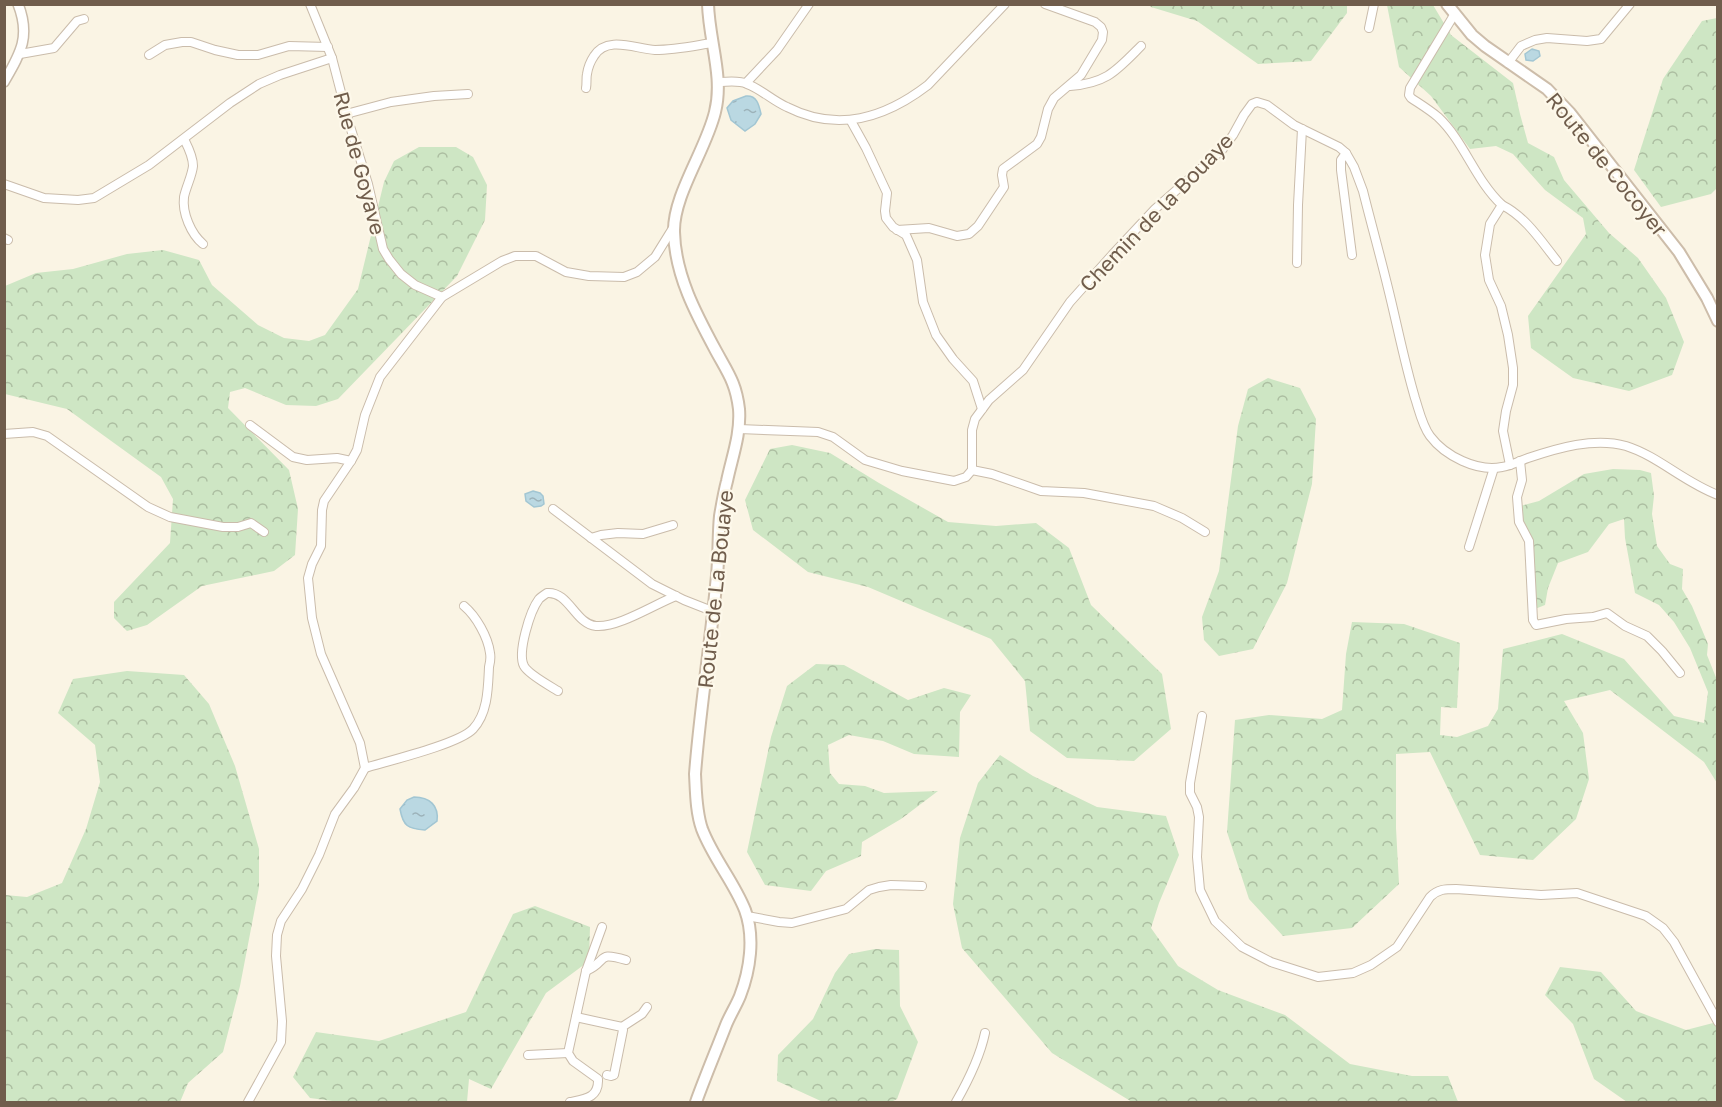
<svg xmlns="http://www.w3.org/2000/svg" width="1722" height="1107" viewBox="0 0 1722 1107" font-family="'Golos Text',sans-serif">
	<defs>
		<pattern id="forest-crowns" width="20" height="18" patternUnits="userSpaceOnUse" patternTransform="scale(1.5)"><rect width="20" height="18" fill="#cee6c4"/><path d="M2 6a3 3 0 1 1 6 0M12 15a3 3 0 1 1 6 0" fill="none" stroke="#acbea1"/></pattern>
		<pattern id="water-ripples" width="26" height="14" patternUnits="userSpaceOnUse" patternTransform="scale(1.5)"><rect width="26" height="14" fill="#bad8e2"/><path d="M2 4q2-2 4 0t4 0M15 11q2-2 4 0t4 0" fill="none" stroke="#9cb2b9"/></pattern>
	</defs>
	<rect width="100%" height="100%" fill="#faf4e4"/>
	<g fill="url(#forest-crowns)">
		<path d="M1347,5v8l-36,48 -53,3 -61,-43 -46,-14 -2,-2z"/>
		<path d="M1387,5h46l18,30 62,48 7,31 8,29 26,14 10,23 45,53 29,25 28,40 18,44 -12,33 -43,16 -56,-13 -42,-30 -3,-32 58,-82 -3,-16 -38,-28 -32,-36 -17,-8 -26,3 -39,-53 -32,-29z"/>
		<path d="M1717,18v170l-6,6 -50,13 -27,-37 29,-91 39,-58z"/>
		<path d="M419,147h37l17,10 14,28 -2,35 -28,56 -119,123 -22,7 -30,-1 -41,-17 -15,4 -2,16 61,62 9,39 -3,46 -21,16 -72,15 -55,39 -20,6 -13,-13v-16l56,-59 3,-44 -12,-22 -94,-68 -62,-15v-108l31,-13 37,-4 54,-15 36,-4 36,10 13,25 46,40 26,13 25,3 16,-6 33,-46 26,-107 10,-21z"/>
		<path d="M1268,378l32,10 16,31 -4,65 -25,99 -34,66 -34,7 -15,-16 -2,-23 17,-46 19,-145 10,-37z"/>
		<path d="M792,445l38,8 49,30 69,39 48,4 40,-3 33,25 22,57 71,69 9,55 -37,32 -67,-3 -37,-27 -5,-50 -34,-42 -123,-52 -60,-15 -55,-42 -8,-30 25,-51z"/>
		<path d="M1613,469l27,1 11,3 3,23 -2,18 5,32 13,18 13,5 -1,20 10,17 16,38 -1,11 10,25v103l-13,-21 -94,-72 -46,11 19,32 6,46 -13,40 -43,41 -53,-5 -50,-103 -34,2v74l3,56 -47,44 -69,8 -34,-37 -22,-67 8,-112 34,-5 53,4 20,-9 4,-56 6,-32 52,2 56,19 -3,65 -16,-1 -1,28 17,2 31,-11 10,-17 5,-60 59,-15 62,25 50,57 30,7 4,-31 -18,-44 -16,-26 -15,-17 -24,-12 -10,-55 -1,-19 -15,5 -21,28 -30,11 -10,25 -3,17 -10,4 -2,-49 -12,-39 -1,-15 19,-5 45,-27z"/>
		<path d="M816,664l28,1 64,35 36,-12 27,7 -11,17 -1,45 -45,-3 -31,-13 -34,-6 -21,10 2,28 9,11 26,2 19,7 54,-2 -37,28 -39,23 -1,14 -35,15 -15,20 -46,-6 -18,-33 24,-115 16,-51z"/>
		<path d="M127,671l57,4 25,29 26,62 24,83v38l-19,99 -17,66 -35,31 -8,19h-175v-207l22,2 35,-14 24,-54 14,-47 -5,-37 -37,-32 15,-34z"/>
		<path d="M1000,755l33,21 64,31 69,9 13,39 -20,48 -8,25 27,38 40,24 67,25 65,49 62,12h36l10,26h-326l-80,-49 -90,-105 -9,-44 7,-66 18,-55z"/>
		<path d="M535,906l55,21 -1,34 -43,32 -55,96 -22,-10 -2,23h-127l-30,-4 -17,-21 23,-45 63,9 87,-29 47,-98z"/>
		<path d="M875,949l24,1 1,56 18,36 -21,57 -6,3h-68l-46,-21 1,-26 35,-36 22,-46 14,-19z"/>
		<path d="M1560,967l41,5 35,39 50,19 31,-8v80h-90l-33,-23 -21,-55 -28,-29z"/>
	</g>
	<g fill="url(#water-ripples)" stroke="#a2c6d3" stroke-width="1.5">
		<path d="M1532,49l7,2 1,5 -7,5 -7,-1 -1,-6z"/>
		<path d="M746,96c11,-1 13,9 15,18l-6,10 -10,7 -14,-11 -4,-12 6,-7z"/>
		<path d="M533,491l7,2 3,3 1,8 -3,2 -7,1 -8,-6 -1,-7z"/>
		<path d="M414,797c16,0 25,9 23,24l-12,9c-17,-1 -22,-4 -25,-21l7,-9z"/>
	</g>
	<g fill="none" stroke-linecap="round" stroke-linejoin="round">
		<g stroke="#cabcab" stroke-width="10">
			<g id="minor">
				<path d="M310,4l22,54 17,65 19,61 15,65 6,10 12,15 14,11 27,12"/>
				<path d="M1454,15l-44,73 -1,7 2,3c9,6 19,12 27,19 26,24 37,63 64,88l-12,19 -5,31 4,25 12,26 7,29 5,33v17l-7,26 -3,20 7,34"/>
				<path d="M1369,28l5,-24"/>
				<path d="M20,54l34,-6 23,-27 7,-2"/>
				<path d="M149,55l16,-10 17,-3h9l24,8 23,5h20l31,-9 39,1"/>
				<path d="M1508,63l13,-17 14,-6 12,-2 40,3 14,-2 29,-35"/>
				<path d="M719,82c9,0 20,-2 28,2 14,5 26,17 40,23 51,26 98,11 141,-22l77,-81"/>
				<path d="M746,83l31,-33 32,-46"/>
				<path d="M1070,86c37,-3 46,-15 71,-40"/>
				<path d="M586,88c1,-5 0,-10 1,-14 1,-7 3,-12 7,-18 13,-21 42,-7 61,-6 20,0 38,-4 57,-7"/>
				<path d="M346,114l45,-12 43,-6 34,-2"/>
				<path d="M851,121l15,27 21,45 -2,18 1,7 7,9 13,8 11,25 6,42 13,33 17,24 20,22 9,28"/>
				<path d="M184,139c4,8 9,17 9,27 -1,10 -7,21 -9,31 -2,16 7,37 19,47"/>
				<path d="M1346,153l-5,7v10l11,85"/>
				<path d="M4,184l40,14 34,2 16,-2 55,-33 81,-62 29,-19 21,-9 52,-17"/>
				<path d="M1502,205c24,12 39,36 55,56"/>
				<path d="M897,230l32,-2 28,8 12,-2 9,-8 26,-39 -2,-12 1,-6 34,-25 4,-7 7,-28 6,-11 27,-23 21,-35 1,-8 -2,-5 -6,-5 -50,-18"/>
				<path d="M4,238l4,2"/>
				<path d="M1297,263l1,-58 4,-76"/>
				<path d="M250,425l43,32 14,3 30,-2 14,3"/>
				<path d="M739,429l79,3 15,5 32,23 37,11 52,10 12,-4 6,-7v-40l3,-11 14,-19 34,-30 47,-68 42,-47 43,-46 67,-59 11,-15 11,-20 8,-11 5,-2 10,3 27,20 45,22 7,6 8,14 9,24c8,32 17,64 25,97 9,36 16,73 27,110 4,12 7,27 15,38 15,20 47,36 72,31 9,-1 17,-6 26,-9 30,-10 66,-21 98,-12 32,10 59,37 92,49"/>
				<path d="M4,434l29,-2 14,4 101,71 22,10 53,10h15l13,-4 13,9"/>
				<path d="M1520,461l2,19 -5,17 2,25 10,19 4,79 3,5 30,-6 27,-2 14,-4 18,13 22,10 15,15 18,22"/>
				<path d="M972,470l20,4 49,17 43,2 70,13 28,12 23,14"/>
				<path d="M553,509l99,75 32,16 28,11"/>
				<path d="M591,538l10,-3 17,-2 25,1 30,-9"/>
				<path d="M1469,547l25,-79"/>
				<path d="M558,691c-8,-5 -30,-17 -34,-25 -7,-13 6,-55 15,-67 2,-2 5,-4 8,-6 22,-2 28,31 49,33 22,2 59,-22 80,-30"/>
				<path d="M1202,716l-12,67v10l7,14 2,10 -2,40 3,33 15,31 27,26 29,15 47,15 35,-4 18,-8 26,-18 33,-50c8,-8 15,-8 26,-8l85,6 36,-2 69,23 17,12 11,14 44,80"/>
				<path d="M365,768c23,-7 94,-24 108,-39 15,-16 15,-41 16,-62 1,-4 2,-9 1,-14 -2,-16 -14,-37 -26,-47"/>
				<path d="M747,916l32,6 13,1 54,-14 23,-19 10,-3 12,-2 31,1"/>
				<path d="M586,971c23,-10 9,-20 40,-11"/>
				<path d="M576,1017l46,10 1,3 -9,45 -3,1 -4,-1"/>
				<path d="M622,1027l20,-13 5,-7"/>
				<path d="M528,1055l40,-2"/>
				<path d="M248,1102l33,-60 1,-21 -6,-65 1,-21 4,-14 21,-32 17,-34 16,-41 19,-26 11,-20 -5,-25 -39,-89 -9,-36 -4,-40 4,-14 9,-18 1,-36 2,-9 27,-40 6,-11 8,-35 15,-38 62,-80 60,-36 13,-5h21l30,16 23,4 35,1 13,-5 18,-15 18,-29"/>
				<path d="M570,1102c15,-3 29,-4 28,-23l-25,-18 -5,-8 18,-82 16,-44"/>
				<path d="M956,1102c12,-21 24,-45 29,-69"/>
			</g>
		</g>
		<g stroke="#cabcab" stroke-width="12">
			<path id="tertiary" d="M4,82c16,-28 27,-45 14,-78"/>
		</g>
		<g stroke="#cdbdaa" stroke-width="14">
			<g id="secondary">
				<path d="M1447,4l25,31 13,11 62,43 23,24 109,139 28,46 11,23"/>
				<path d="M696,1102c9,-25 20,-51 30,-77 4,-10 10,-19 14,-29 10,-26 15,-59 5,-86 -11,-28 -32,-52 -43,-81 -6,-17 -6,-37 -7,-55 5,-66 16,-132 22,-199 2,-19 1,-39 3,-59 2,-12 4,-24 7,-35 5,-24 14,-47 12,-72 -3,-26 -11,-36 -23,-58 -20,-37 -41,-76 -42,-119 -1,-37 32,-82 41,-120 9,-35 -6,-71 -7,-108"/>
			</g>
		</g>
		<use href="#minor" stroke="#fff" stroke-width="8"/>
		<use href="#tertiary" stroke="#fff" stroke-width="9"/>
		<use href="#secondary" stroke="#fff" stroke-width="10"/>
	</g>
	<g text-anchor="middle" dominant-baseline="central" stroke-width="4.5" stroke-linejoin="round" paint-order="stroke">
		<g font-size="21" fill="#705d4c" stroke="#fdf8ea">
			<text transform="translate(360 163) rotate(75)">Rue de Goyave</text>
			<text transform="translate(1607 164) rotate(51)">Route de Cocoyer</text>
			<text transform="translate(1156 212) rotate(-46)">Chemin de la Bouaye</text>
			<text transform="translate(715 589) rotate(-84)">Route de La Bouaye</text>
		</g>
	</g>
	<rect width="1722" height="1107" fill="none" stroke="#705d4c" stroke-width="12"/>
</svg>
